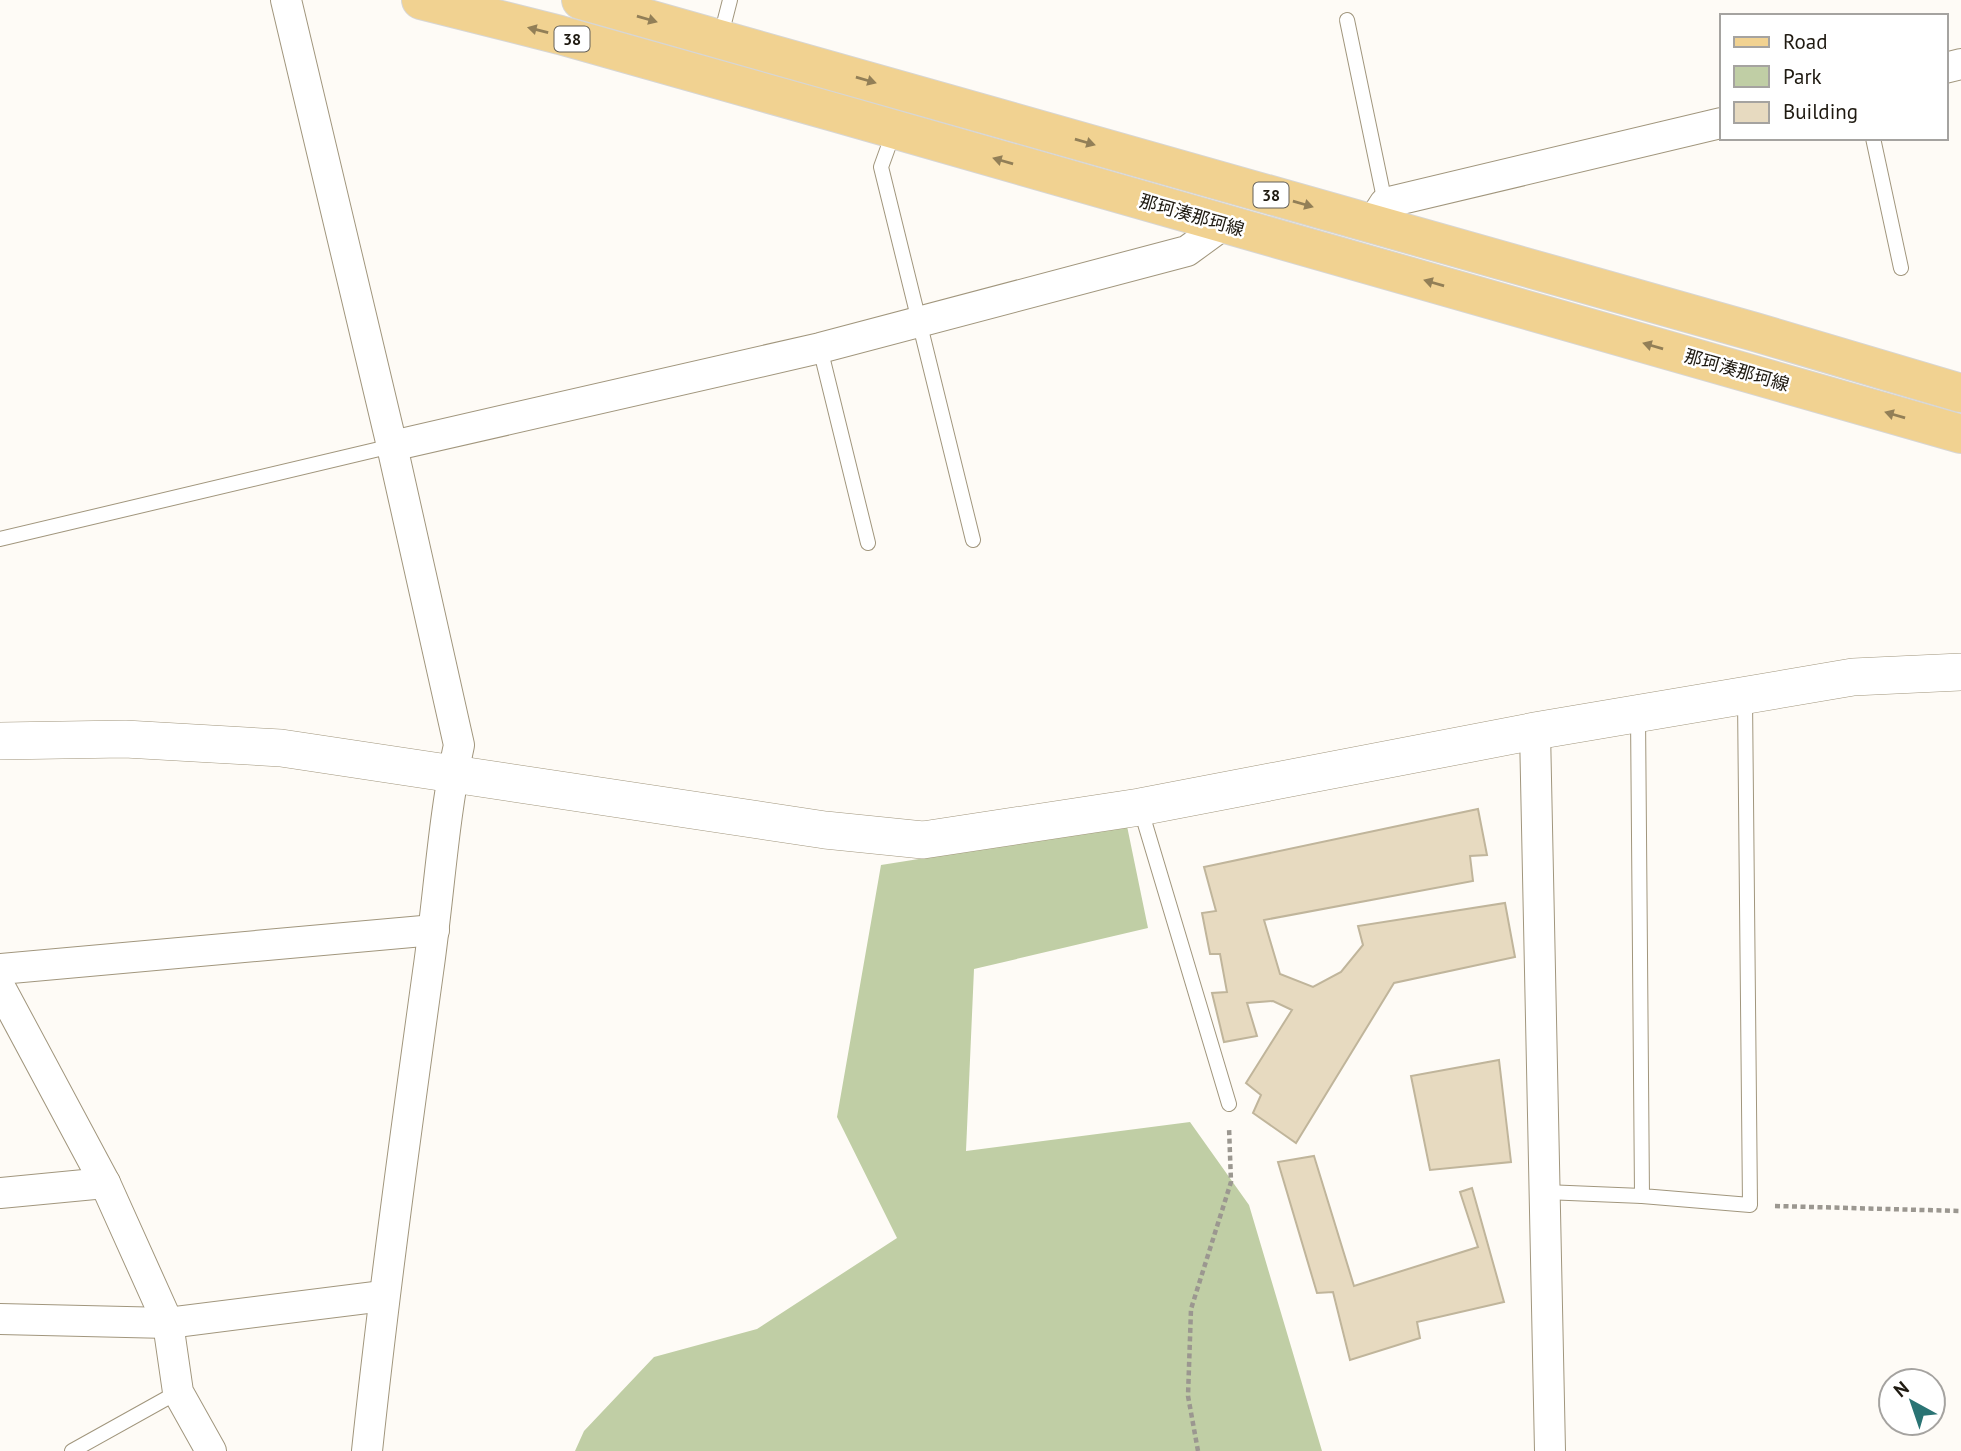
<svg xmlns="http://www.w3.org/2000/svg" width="1961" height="1451" viewBox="0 0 1961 1451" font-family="'PT Sans','Noto Sans JP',sans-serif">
	<rect width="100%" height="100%" fill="#fefbf6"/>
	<path fill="#c0cea5" d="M1127,826l21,102 -174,41 -8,182 224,-29 59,83 73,246h-747l9,-20 70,-74 103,-28 140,-91 -60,-121 44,-252z"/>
	<g fill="#e7dac0" stroke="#c0b59b" stroke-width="2">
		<path d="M1478,809l9,46 -17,1 3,25 -209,39 16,54 33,13 28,-15 22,-27 -5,-19 147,-23 10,54 -121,26 -98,160 -43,-30 8,-18 -15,-12 46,-73 -19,-9 -26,2 10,33 -33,6 -12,-49 15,-1 -7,-38h-10l-8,-41 14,-2 -12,-44z"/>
		<path d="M1499,1060l12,102 -81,8 -19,-94z"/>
		<path d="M1314,1156l40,130 124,-39 -18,-55 12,-4 32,114 -87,20 3,16 -70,22 -17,-68 -16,1 -39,-131z"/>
	</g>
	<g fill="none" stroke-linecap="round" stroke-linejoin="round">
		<g stroke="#a1967d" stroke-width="16">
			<g id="service">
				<path d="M1347,20l38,183"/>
				<path d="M720,39l10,-39"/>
				<path d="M894,131l-13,36 92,373"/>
				<path d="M1873,138l28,130"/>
				<path d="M820,348l48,195"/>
				<path d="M0,539l392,-93"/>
				<path d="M1638,715l4,481 108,9 -5,-507"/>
				<path d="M1140,807l89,297"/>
				<path d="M1545,1192l97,4"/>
				<path d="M72,1451l106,-59"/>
			</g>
		</g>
		<g stroke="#a1967d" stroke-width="32">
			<g id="minor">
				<path d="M286,0l106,446 67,299c-16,74 -20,151 -31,227 -22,159 -44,319 -61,479"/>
				<path d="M1945,68l16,-4"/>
				<path d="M1372,223l13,-20 336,-80"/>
				<path d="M392,446l428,-98 367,-97 37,-27"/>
				<path d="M1535,731l15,720"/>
				<path d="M0,969l434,-39"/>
				<path d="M0,987l105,196 63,140 10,69 33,59"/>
				<path d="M0,1193l105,-10"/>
				<path d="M0,1319l168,4 215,-27"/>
			</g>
		</g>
		<g stroke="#a1967d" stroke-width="38">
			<path id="tertiary" d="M0,741l125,-2 156,9 544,82 98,10 217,-33 395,-76 318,-54 108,-5"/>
		</g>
		<g stroke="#d7d6d4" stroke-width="40">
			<g id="primary">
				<path d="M421,0l139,35 277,78 1124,321"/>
				<path d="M581,0l1174,332 206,61"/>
			</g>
		</g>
		<g stroke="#9b9790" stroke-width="4.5" stroke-dasharray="5 3.5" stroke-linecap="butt">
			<path d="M1775,1206l186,5"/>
			<path d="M1198,1451l-10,-55 3,-87 40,-127 -2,-55"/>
		</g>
		<use href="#service" stroke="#fff" stroke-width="14"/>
		<use href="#minor" stroke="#fff" stroke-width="30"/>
		<use href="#tertiary" stroke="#fff" stroke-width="37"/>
		<use href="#primary" stroke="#f1d291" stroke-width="38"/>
	</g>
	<defs><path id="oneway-solid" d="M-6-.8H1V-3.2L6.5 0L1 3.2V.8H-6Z" transform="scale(1.75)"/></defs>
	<g fill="#927f57">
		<use href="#oneway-solid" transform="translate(647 19) rotate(16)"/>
		<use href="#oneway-solid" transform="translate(538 30) rotate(-166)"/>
		<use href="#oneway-solid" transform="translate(866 80) rotate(16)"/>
		<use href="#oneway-solid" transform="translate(1085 142) rotate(16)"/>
		<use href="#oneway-solid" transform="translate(1003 161) rotate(-164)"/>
		<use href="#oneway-solid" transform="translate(1303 204) rotate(16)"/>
		<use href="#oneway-solid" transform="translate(1434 283) rotate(-164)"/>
		<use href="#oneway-solid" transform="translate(1653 346) rotate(-164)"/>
		<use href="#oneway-solid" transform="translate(1895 415) rotate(-164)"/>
	</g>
	<g text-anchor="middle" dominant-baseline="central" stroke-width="5" stroke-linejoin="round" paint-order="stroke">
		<g fill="#fff" stroke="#625f58" stroke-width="2">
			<rect x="554.5" y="26.5" width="35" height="25" rx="5"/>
			<rect x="1253.5" y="182.5" width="35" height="25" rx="5"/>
		</g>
		<g font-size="16" font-weight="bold" fill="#1f1a11">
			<text x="572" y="39">38</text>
			<text x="1271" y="195">38</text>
		</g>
		<g font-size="18" fill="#1f1a11" stroke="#fff">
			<text transform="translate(1192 215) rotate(16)">那珂湊那珂線</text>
			<text transform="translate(1737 370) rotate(16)">那珂湊那珂線</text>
		</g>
	</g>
	<rect x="1720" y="14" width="228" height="126" fill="#ffffff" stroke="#a5a3a0" stroke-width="2"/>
	<rect x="1734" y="37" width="35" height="10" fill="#f1d291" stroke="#a5a3a0" stroke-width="2"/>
	<text x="1783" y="49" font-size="21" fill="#1f1a11">Road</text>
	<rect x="1734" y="66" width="35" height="21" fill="#c0cea5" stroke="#a5a3a0" stroke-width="2"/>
	<text x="1783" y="84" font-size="21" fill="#1f1a11">Park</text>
	<rect x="1734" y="102" width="35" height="21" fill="#e7dac0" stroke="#a5a3a0" stroke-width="2"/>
	<text x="1783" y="119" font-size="21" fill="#1f1a11">Building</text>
	<g transform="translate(1912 1402) rotate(320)"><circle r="33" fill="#ffffff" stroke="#a5a3a0" stroke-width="2"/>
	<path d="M0-5L12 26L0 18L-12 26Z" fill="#2a7474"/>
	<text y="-10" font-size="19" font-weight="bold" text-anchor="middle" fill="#1f1a11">N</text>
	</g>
</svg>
